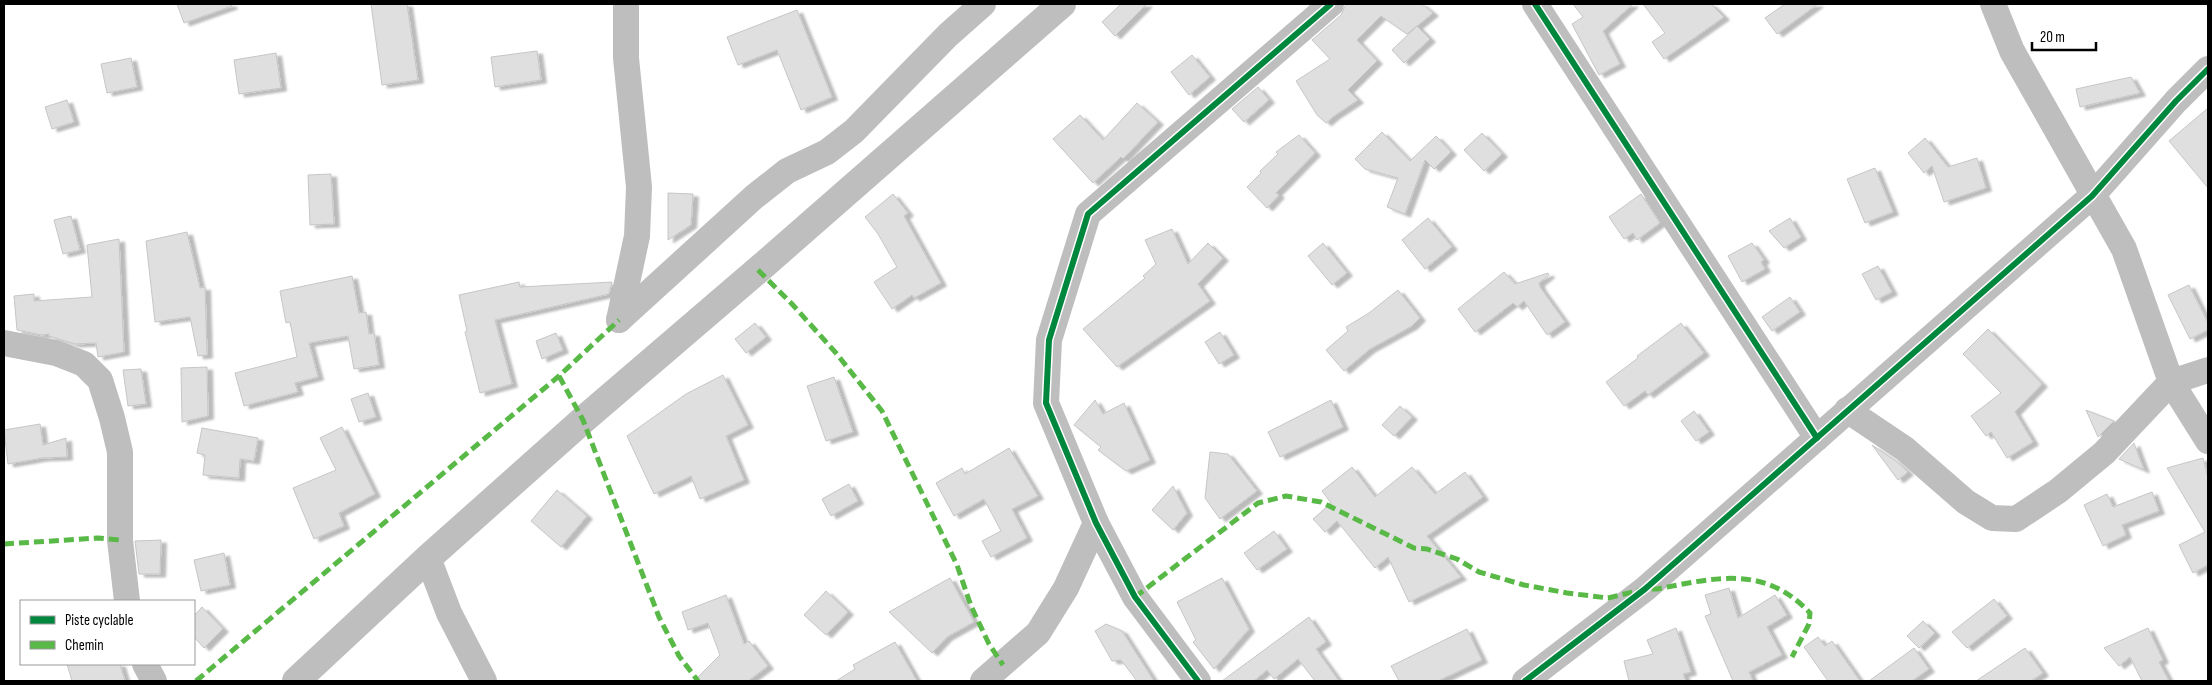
<svg xmlns="http://www.w3.org/2000/svg" width="2212" height="685" viewBox="0 0 2212 685" font-family="'Sofia Sans Condensed',sans-serif">
	<defs>
		<filter id="shadow"><feDropShadow dx="5.5" dy="3" stdDeviation="1" flood-color="#0004"/></filter>
	</defs>
	<rect width="100%" height="100%" fill="#fff"/>
	<g fill="#dfdfdf" stroke="#c6c6c6" filter="url(#shadow)">
		<path d="M177,4h54l1,2 -48,17z"/>
		<path d="M371,4h36l11,76 -36,5z"/>
		<path d="M1121,4h26l-32,32 -13,-14z"/>
		<path d="M1346,4h76l11,9 -16,13 13,13 -26,24 -12,-13 25,-24 -10,8 -26,-18 -24,24 20,21 -29,29 10,10 -24,16 -8,7 -9,-8 -21,-34 34,-22 -18,-19 29,-25z"/>
		<path d="M1573,4h60l-30,27 17,33 -21,11 -27,-51 11,-7z"/>
		<path d="M1643,4h68l13,13 -60,42 -12,-17 13,-9z"/>
		<path d="M1785,4h33l-41,30 -12,-16z"/>
		<path d="M797,10l35,87 -31,13 -24,-60 -39,15 -11,-28z"/>
		<path d="M537,51l4,29 -46,7 -4,-30z"/>
		<path d="M276,53l5,35 -42,6 -5,-34z"/>
		<path d="M1192,55l18,22 -21,18 -18,-23z"/>
		<path d="M131,58l6,29 -30,6 -6,-29z"/>
		<path d="M2131,77l9,16 -60,14 -4,-18z"/>
		<path d="M1258,87l11,13 -25,22 -12,-13z"/>
		<path d="M67,100l7,22 -22,7 -7,-22z"/>
		<path d="M1137,103l21,19 -35,37 -2,-2 -28,26 -40,-44 27,-24 23,25z"/>
		<path d="M2208,108v80l-39,-47z"/>
		<path d="M1382,132l28,29 26,-25 15,16 -17,17 -9,-9 -20,54 -18,-7 11,-29 -33,-9 -10,-10z"/>
		<path d="M1482,133l20,21 -18,17 -20,-21z"/>
		<path d="M1299,135l16,18 -39,40 3,2 -12,13 -20,-21 14,-14 -1,-2 18,-17 -2,-2z"/>
		<path d="M1925,138l23,29 29,-9 9,30 -42,14 -12,-36 -8,7 -16,-20z"/>
		<path d="M1875,168l18,44 -28,11 -18,-44z"/>
		<path d="M331,174l3,50 -24,1 -2,-50z"/>
		<path d="M668,193l25,1 -2,31 -23,15z"/>
		<path d="M893,194l15,19 -4,3 37,67 -27,15 -2,-3 -20,14 -18,-27 23,-15 -19,-33 -13,-17z"/>
		<path d="M1641,194l19,29 -23,17 -4,-7 -9,6 -15,-22z"/>
		<path d="M71,216l9,34 -17,4 -9,-34z"/>
		<path d="M1428,218l24,29 -27,22 -23,-29z"/>
		<path d="M1790,218l11,19 -17,11 -15,-17z"/>
		<path d="M1172,229l16,35 20,-21 15,15 -25,26 12,17 -93,66 -34,-38 62,-51 -2,-2 13,-12 -11,-24z"/>
		<path d="M187,232l13,56 5,-1 2,68 -9,1 -8,-39 -35,5 -9,-81z"/>
		<path d="M119,239l5,113 -26,5 -2,-14 -21,1 -26,-8v-2l-7,1 -25,-5 -3,-34 20,-2v7l58,-4 -5,-52z"/>
		<path d="M1323,243l24,30 -15,12 -24,-29z"/>
		<path d="M1752,243l12,17 -3,2 4,7 -23,13 -14,-26z"/>
		<path d="M1878,266l14,26 -16,8 -14,-26z"/>
		<path d="M1504,272l11,12 33,-11 1,2 -10,8 1,4 25,35 -18,13 -23,-34 -7,6 -4,-4 -38,29 -17,-23z"/>
		<path d="M352,276l7,37 7,-1 3,22 5,-1 5,32 -25,4 -6,-33 -39,7 9,34 -23,6 3,9 -54,14 -9,-33 62,-16 -7,-35 -4,1 -6,-32z"/>
		<path d="M519,282l1,5 92,-5 -3,12 -114,26 17,64 -32,9 -15,-61 2,-1 -8,-36z"/>
		<path d="M2189,285l19,38v7l-18,9 -22,-44z"/>
		<path d="M1398,290l22,28 -8,8 -42,23 -26,22 -18,-21 22,-19 -2,-4 23,-14z"/>
		<path d="M1790,297l10,15 -28,19 -10,-14z"/>
		<path d="M755,323l11,14 -20,16 -11,-14z"/>
		<path d="M1681,323l23,30 -56,42 -3,-4 -21,15 -18,-24 32,-24 -1,-2z"/>
		<path d="M1988,329l54,55 -27,28 18,30 -26,16 -16,-26 -5,4 -15,-20 30,-23 -38,-39z"/>
		<path d="M1220,332l14,23 -15,9 -14,-22z"/>
		<path d="M556,333l7,17 -21,9 -6,-18z"/>
		<path d="M207,367l1,49 -26,6 -1,-54z"/>
		<path d="M141,369l5,35 -18,2 -5,-36z"/>
		<path d="M723,375l25,50 -22,11 18,44 -44,19 -9,-23 -37,18 -27,-58 59,-42z"/>
		<path d="M834,377l19,55 -27,9 -19,-55z"/>
		<path d="M368,393l8,24 -17,5 -8,-23z"/>
		<path d="M1095,400l8,14 21,-11 26,57 -24,11 -28,-21 3,-3 -27,-22z"/>
		<path d="M1331,400l12,27 -63,30 -12,-25z"/>
		<path d="M1400,406l12,11 -18,19 -12,-11z"/>
		<path d="M2086,410l28,11 -16,16z"/>
		<path d="M1694,411l15,21 -13,9 -15,-20z"/>
		<path d="M40,424l3,21 23,-7 1,19 -25,1 -34,6 -4,-34z"/>
		<path d="M342,427l33,67 -36,19 5,13 -30,13 -21,-51 43,-18 -16,-32z"/>
		<path d="M202,428l56,10 -4,23 -14,-2 -1,19 -36,-3 2,-20 -8,-2z"/>
		<path d="M2134,443l10,27 -25,-11z"/>
		<path d="M1872,445l24,16 12,11 -10,8z"/>
		<path d="M1009,448l29,48 -26,13 15,29 -36,19 -9,-16 19,-10 -17,-32 -30,17 -18,-33 26,-15 3,6z"/>
		<path d="M1210,452l18,2 29,37 -37,28 -15,-21z"/>
		<path d="M2203,458l5,20v87l-15,8 -14,-28 26,-13 -38,-64z"/>
		<path d="M1352,467l23,30 37,-30 23,27 30,-22 18,25 -56,39 34,41 -52,25 -21,-45 -13,11 -38,-47 -12,11 -12,-13 18,-16 -9,-12z"/>
		<path d="M849,484l9,17 -27,15 -9,-17z"/>
		<path d="M1173,486l14,27 -14,17 -21,-20z"/>
		<path d="M557,490l30,26 -26,31 -30,-26z"/>
		<path d="M2152,492l7,19 -37,14 4,10 -23,11 -19,-41 23,-11 6,13z"/>
		<path d="M1274,531l13,18 -30,21 -13,-17z"/>
		<path d="M161,540l-1,34h-21l-4,-33z"/>
		<path d="M224,553l6,32 -29,6 -7,-31z"/>
		<path d="M950,578l24,44 -27,15 -15,16 -43,-41z"/>
		<path d="M1222,578l27,51 -35,40 -21,-27 3,-2 -19,-38z"/>
		<path d="M1729,588l9,30 37,-23 12,20 -20,12 15,28 -33,17 4,9h-20l-28,-65 6,-2 -6,-19z"/>
		<path d="M826,591l22,21 -22,23 -22,-20z"/>
		<path d="M726,595l18,49 5,-3 19,25 -20,15h-54l26,-26 -12,-32 -20,7 -6,-18z"/>
		<path d="M1994,599l13,17 -40,32 -15,-16z"/>
		<path d="M202,607l21,22 -19,19 -10,-11v-21z"/>
		<path d="M1309,617l17,25 -10,7 23,32h-24l-17,-22 -24,20 -7,-9 -13,11h-32z"/>
		<path d="M1923,621l12,12 -16,15 -12,-12z"/>
		<path d="M1106,624l16,7 32,50h-17l-16,-21 -9,1 -17,-30z"/>
		<path d="M1676,628l15,44 -8,2 3,7h-57l-5,-20 29,-7 -6,-14z"/>
		<path d="M2148,628l15,32 -4,2 10,19h-27l-12,-24 -11,9 -15,-18z"/>
		<path d="M1467,629l15,31 -44,21h-39l-8,-15z"/>
		<path d="M1818,637l7,9 7,-5 28,40h-32l-24,-34z"/>
		<path d="M895,642l22,39h-81l19,-12 -2,-4z"/>
		<path d="M1914,648l15,21 -17,12h-43z"/>
		<path d="M2025,648l18,25 -12,8h-55z"/>
		<path d="M67,664h53l5,17h-53z"/>
	</g>
	<g fill="none" stroke-linecap="round" stroke-linejoin="round">
		<g stroke="#bebebe" stroke-width="26">
			<path d="M1535,4l282,434"/>
			<path d="M1993,4l19,47 112,198 47,133 37,59"/>
			<path d="M619,320l135,-123 33,-26 40,-19 27,-21 94,-96 35,-31"/>
			<path d="M619,320l18,-84 2,-49 -13,-129v-54"/>
			<path d="M4,343l52,10 28,11 16,16 12,38 8,34v88l7,61"/>
			<path d="M1847,410l58,39 61,53 26,16 24,1 42,-28 46,-38 67,-71 37,-12"/>
			<path d="M428,558l21,55 35,68"/>
			<path d="M145,664l9,17"/>
			<path d="M983,681l55,-48 28,-45 30,-65"/>
			<path d="M1198,681l-63,-84 -39,-74 -50,-120 3,-63 39,-126 243,-210"/>
			<path d="M1525,681l120,-92 447,-393 84,-95 32,-32"/>
		</g>
		<path stroke="#bebebe" stroke-width="28" d="M296,681l132,-123 155,-138 175,-150 304,-266"/>
		<g stroke="#58b947" stroke-width="5" stroke-dasharray="10 5" stroke-linecap="butt">
			<path d="M758,270l34,34 44,49 46,58 75,154 14,41 18,38 14,21"/>
			<path d="M559,376l24,44 76,197 20,39 19,25"/>
			<path d="M4,544l94,-6 22,2"/>
			<path d="M1135,597l123,-94 28,-7 35,6 93,46 13,1 30,10 22,13 45,13 43,8 41,5 37,-9h12c58,-11 107,-25 153,24l-1,11 -17,33"/>
			<path d="M196,681l363,-305 60,-56"/>
		</g>
		<g stroke="#fff" stroke-width="9">
			<g id="cycleway">
				<path d="M1535,4l282,434"/>
				<path d="M1198,681l-63,-84 -39,-74 -50,-120 3,-63 39,-126 243,-210"/>
				<path d="M1525,681l120,-92 447,-393 84,-95 32,-32"/>
			</g>
		</g>
		<use href="#cycleway" stroke="#00873e" stroke-width="6"/>
	</g>
	<rect width="2212" height="685" fill="none" stroke="#000000" stroke-width="10"/>
	<rect x="20" y="600" width="175" height="65" fill="#ffffff" stroke="#999999"/>
	<rect x="30" y="616" width="25" height="8" fill="#00873e" stroke="#999999"/>
	<text x="65" y="625" font-size="15" fill="#000000">Piste cyclable</text>
	<rect x="30" y="641" width="25" height="8" fill="#58b947" stroke="#999999"/>
	<text x="65" y="650" font-size="15" fill="#000000">Chemin</text>
	<path d="M2032 42v8h64v-8" fill="none" stroke="#000000" stroke-width="2.5"/>
	<text x="2040" y="42" font-size="15" fill="#000000" stroke="#ffffff" stroke-width="4" paint-order="stroke">20 m</text>
</svg>
